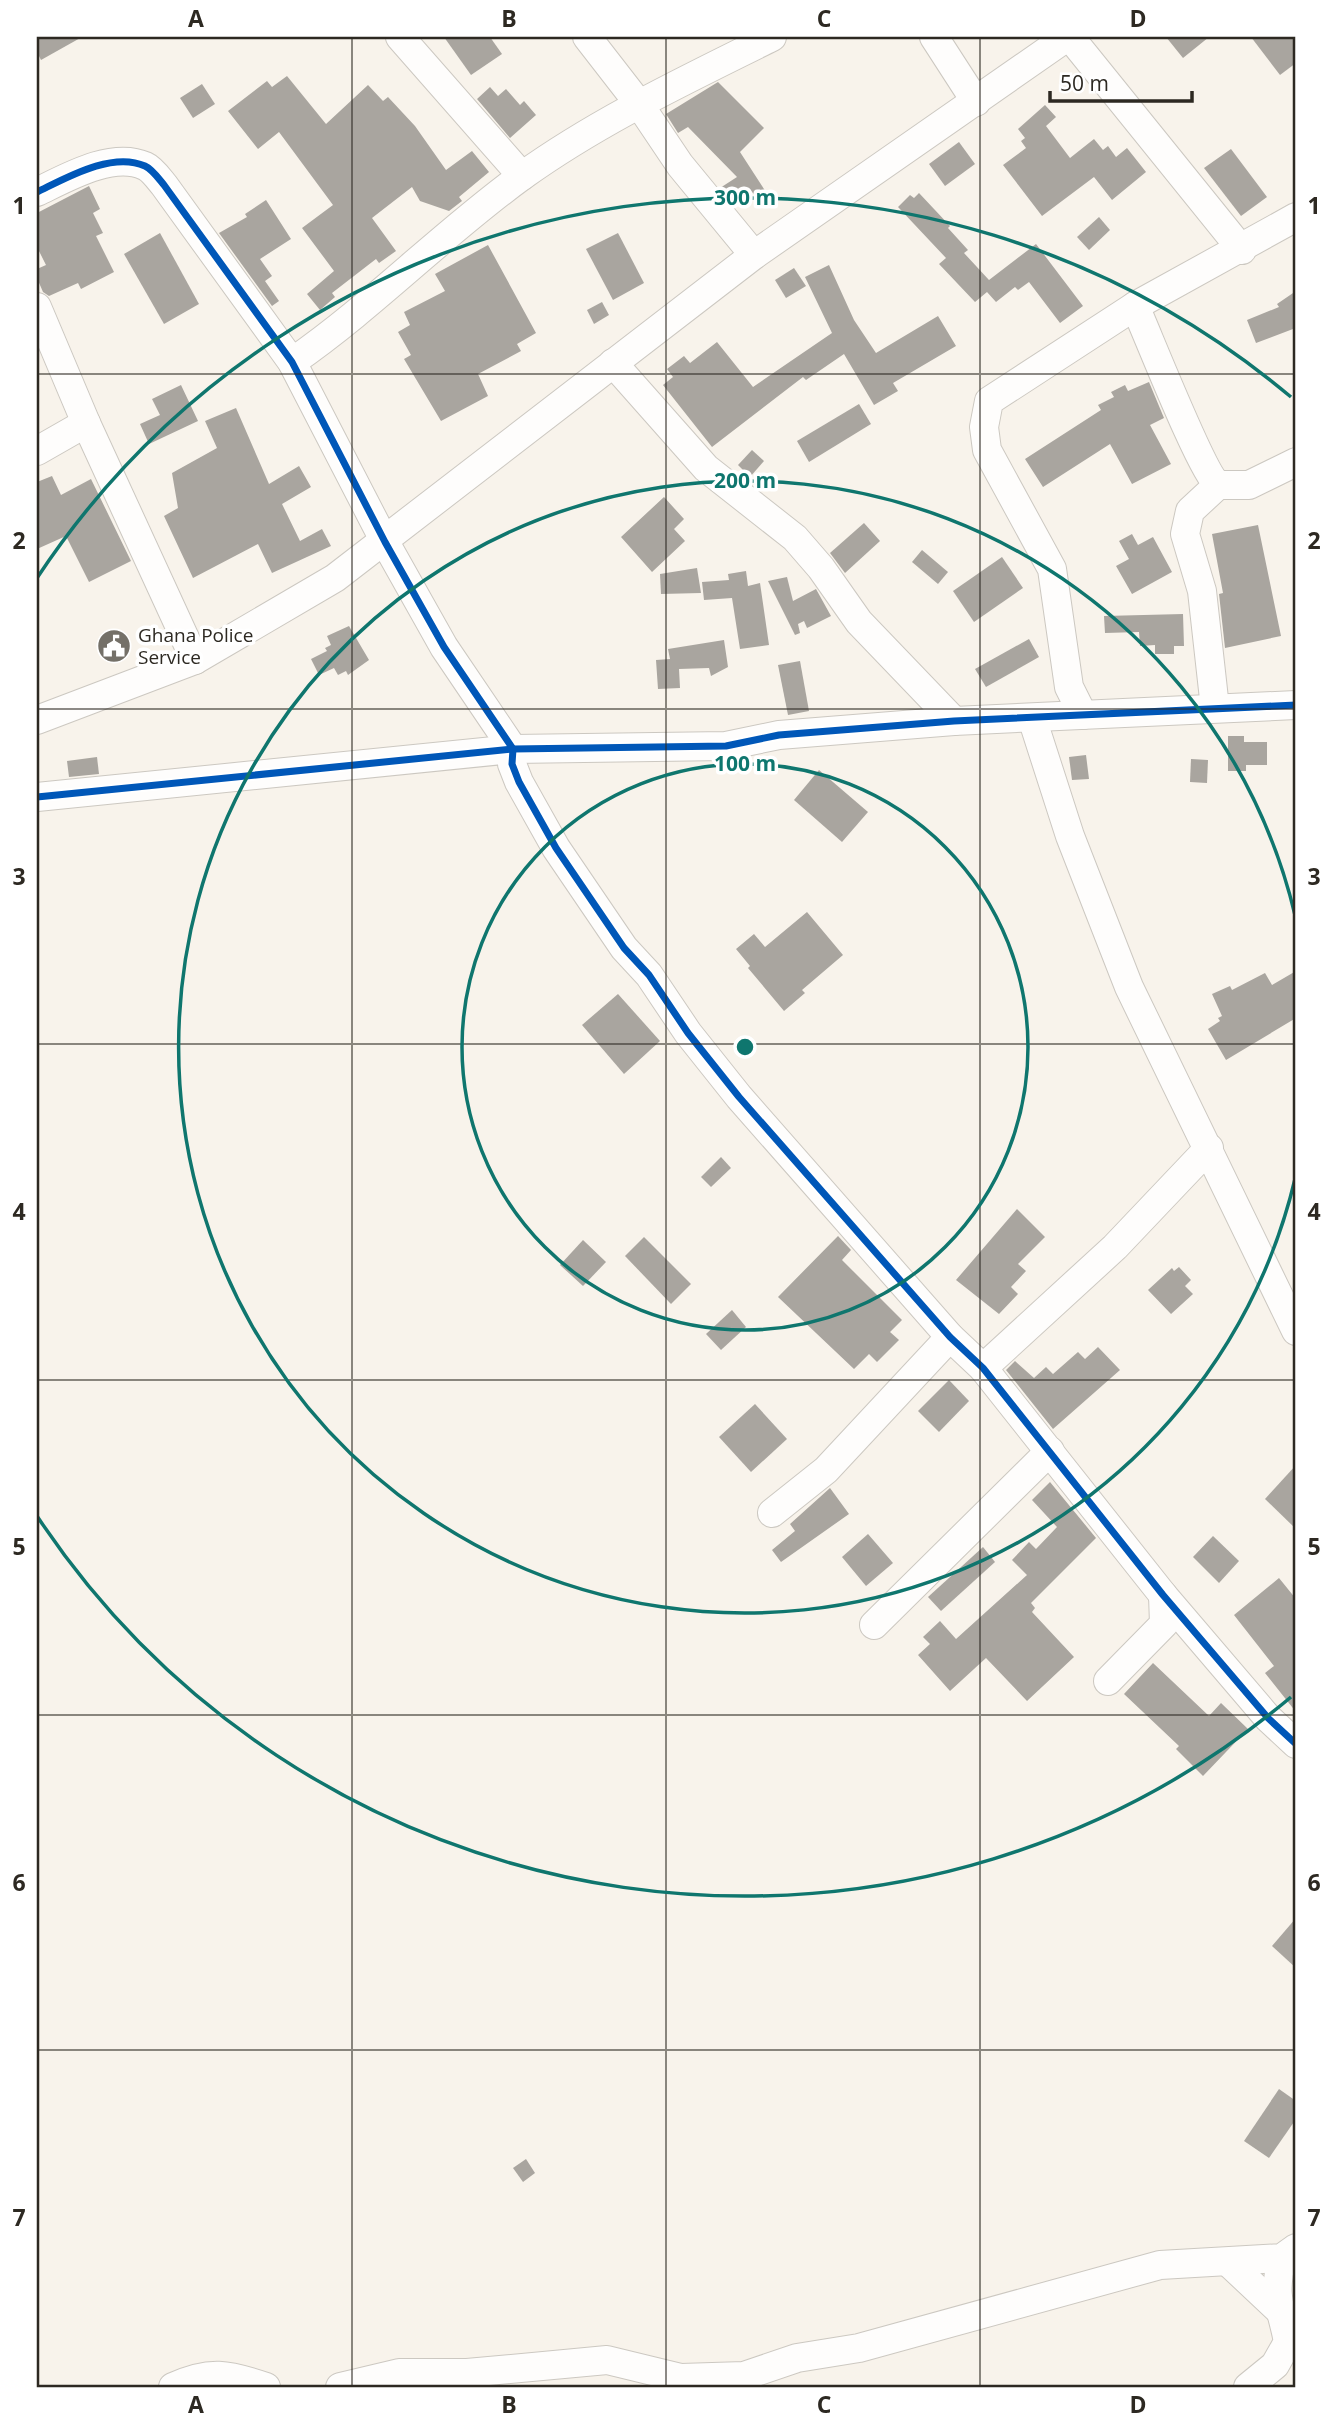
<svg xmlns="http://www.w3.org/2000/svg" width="1333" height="2424" viewBox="0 0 1333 2424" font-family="'Open Sans',sans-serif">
	<rect width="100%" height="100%" fill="#f8f3eb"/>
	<g fill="#a9a59f">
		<path d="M37,37h45l-41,23 -4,-8z"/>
		<path d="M444,37h46l12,17 -31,21z"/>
		<path d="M1166,37h43l-26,21z"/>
		<path d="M1251,37h45v26l-16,12z"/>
		<path d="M287,76l39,48 42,-39 15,16 5,-4 27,29 31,44 26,-19 17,21 -30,25 3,4 -13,10 -29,-10 -8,-14 -40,31 24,33 -17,12 -3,-4 -44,34 3,4 -15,13 -13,-16 27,-23 -32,-43 31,-23 -54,-73 -21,17 -30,-38 39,-30 5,6z"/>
		<path d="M718,82l46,46 -24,24 33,51 -5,5 -19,-19 -18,12 -11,-13 17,-11 -49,-50 -10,6 -12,-19z"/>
		<path d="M202,84l13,20 -22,14 -13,-20z"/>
		<path d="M490,87l8,9 8,-7 14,16 4,-4 12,14 -26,23 -33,-39z"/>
		<path d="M1045,105l11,12 -10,9 24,32 24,-19 9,11 5,-4 8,11 11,-9 19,24 -34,28 -18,-23 -52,39 -39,-51 23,-17 -5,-7 4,-3 -7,-9z"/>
		<path d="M959,142l16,22 -30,22 -16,-22z"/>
		<path d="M1231,149l36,48 -26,19 -37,-48z"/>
		<path d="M89,186l11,23 -7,4 10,20 -7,3 18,36 -33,17 -3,-6 -29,13 -6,-4 -6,-14v-9l9,-4 -9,-18v-34z"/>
		<path d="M919,193l31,33 -2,2 20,22 -4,3 25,27 47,-36 47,62 -23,17 -31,-41 -11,8 -3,-3 -19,15 -9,-10 -12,10 -36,-38 7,-6 -48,-51 12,-12 4,3z"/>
		<path d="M266,200l25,39 -31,20 12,17 -7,5 14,20 -7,5 -53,-73 28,-16 -2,-3z"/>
		<path d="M1099,217l11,13 -21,20 -12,-13z"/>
		<path d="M160,233l39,71 -35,20 -40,-70z"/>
		<path d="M618,233l26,50 -31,17 -27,-51z"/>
		<path d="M488,245l48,88 -19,11 4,7 -43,23 10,22 -47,25 -37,-62 7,-4 -13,-23 12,-7 -6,-13 41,-21 -10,-17z"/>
		<path d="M829,265l25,55 22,33 62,-37 18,30 -63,37 5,8 -24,14 -30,-51 -38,26 -3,-3 -91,70 -49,-62 10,-8 -6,-8 17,-13 6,7 27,-21 36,45 79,-54 -27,-56z"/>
		<path d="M794,268l12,18 -20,12 -11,-18z"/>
		<path d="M1296,291v42l-3,-4 -37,14 -9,-23 32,-13 -2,-3z"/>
		<path d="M602,302l7,13 -15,9 -7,-14z"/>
		<path d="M1149,382l15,36 -14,7 21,39 -39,20 -22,-40 -67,43 -18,-28 76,-49 -3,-5 16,-8 -3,-5 14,-7 3,6z"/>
		<path d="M181,385l17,36 -49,23 -9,-20 20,-9 -8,-16z"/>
		<path d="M859,404l12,20 -62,38 -12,-21z"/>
		<path d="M236,408l33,76 30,-18 12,21 -29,17 18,37 22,-12 9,17 -59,27 -14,-29 -65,34 -29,-62 14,-8 -6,-35 45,-25 -12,-27z"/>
		<path d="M752,450l12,11 -14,16 -12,-12z"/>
		<path d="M52,476l9,19 30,-16 40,82 -42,21 -23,-46 -29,13v-67z"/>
		<path d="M664,497l20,22 -10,10 11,12 -33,31 -31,-35z"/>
		<path d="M864,523l16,18 -35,32 -15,-20z"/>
		<path d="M1258,525l23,111 -56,12 -6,-54 4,-1 -11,-59z"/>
		<path d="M1132,534l6,11 15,-8 19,35 -40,22 -16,-28 13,-7 -10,-18z"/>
		<path d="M922,550l26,22 -10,12 -26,-22z"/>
		<path d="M1002,557l21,31 -49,34 -21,-31z"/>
		<path d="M697,568l4,25 -40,1 -1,-20z"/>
		<path d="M746,571l2,15 12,-3 9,62 -29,4 -8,-51 -28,2 -2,-18 27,-2 -1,-6z"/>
		<path d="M787,577l6,24 23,-12 15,27 -24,12 -3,-7 -6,3 2,9 -5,2 -27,-54z"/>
		<path d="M1183,614l1,32h-10v8h-19v-9l-15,1 -1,-14 -34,1 -1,-17z"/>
		<path d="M349,626l20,34 -21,15 -2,-4 -8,4 -4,-7 -15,7 -8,-16 16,-8 -2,-3 6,-3 -4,-9z"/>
		<path d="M1029,639l10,18 -53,30 -11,-18z"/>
		<path d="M724,640l4,27 -17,9 -2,-8 -30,1 1,19 -22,1 -2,-29 14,-1 -2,-10z"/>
		<path d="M800,661l9,50 -21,4 -10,-50z"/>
		<path d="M1228,736h16v6h23v23h-21v6h-18z"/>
		<path d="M1086,755l3,24 -17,1 -3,-23z"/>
		<path d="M97,757l2,17 -30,3 -2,-16z"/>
		<path d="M1191,759l17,1 -1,23 -17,-1z"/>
		<path d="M819,770l49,42 -26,30 -48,-42z"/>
		<path d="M807,912l36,43 -41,35 3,3 -21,18 -36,-43 2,-2 -14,-17 18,-15 11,13z"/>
		<path d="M1296,971v47l-70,42 -18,-31 12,-8 -2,-3 4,-2 -10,-22 18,-8 2,4 33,-17 7,12z"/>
		<path d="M618,994l42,47 -36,33 -42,-49z"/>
		<path d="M721,1157l10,11 -20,19 -10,-10z"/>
		<path d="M1017,1209l28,28 -27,27 8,7 -15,16 7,7 -19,20 -43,-34z"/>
		<path d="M838,1236l13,14 -9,10 60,60 -12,12 9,8 -22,22 -8,-8 -15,15 -76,-72z"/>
		<path d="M644,1237l47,47 -20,20 -46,-48z"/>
		<path d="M583,1240l23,22 -23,24 -23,-21z"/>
		<path d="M1179,1267l12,13 -6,6 8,8 -22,20 -23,-24 24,-22 2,3z"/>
		<path d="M732,1310l14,17 -25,23 -15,-16z"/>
		<path d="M1098,1347l22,23 -67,59 -47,-59 9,-9 19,17 12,-11 7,7 25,-22 7,7z"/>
		<path d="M949,1380l20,21 -30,31 -21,-21z"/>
		<path d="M755,1404l32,35 -36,33 -32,-35z"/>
		<path d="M1296,1465v64l-31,-30z"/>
		<path d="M1050,1482l46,56 -65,65 4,5 -3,4 42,45 -47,44 -41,-43 -36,33 -32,-36 12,-11 -7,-7 17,-16 16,18 71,-64 -15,-15 17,-18 7,7 21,-22 -25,-27z"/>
		<path d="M830,1488l19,26 -68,48 -9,-12 23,-19 -5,-7z"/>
		<path d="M868,1534l25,29 -27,23 -24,-29z"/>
		<path d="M1213,1536l26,25 -20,22 -26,-26z"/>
		<path d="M983,1547l12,15 -54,49 -13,-14z"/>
		<path d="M1279,1578l17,21v113l-31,-39 9,-7 -40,-51z"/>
		<path d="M1153,1663l56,53 12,-13 27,26 -45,47 -27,-27 3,-3 -55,-52z"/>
		<path d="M1296,1918v50l-24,-22z"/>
		<path d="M1279,2089l17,12v18l-27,39 -25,-17z"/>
		<path d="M526,2159l9,14 -12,9 -10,-14z"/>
	</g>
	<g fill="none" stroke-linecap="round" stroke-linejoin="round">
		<g stroke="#ccc8c1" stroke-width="30">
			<g id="minor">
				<path d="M400,37l122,139"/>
				<path d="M587,37l52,67 41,61 74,90"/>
				<path d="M934,37l42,65"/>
				<path d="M1070,37l172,213"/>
				<path d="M37,192c29,-14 75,-41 108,-26 7,3 14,13 19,19l128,177 93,180 59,105 69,102 -1,15 7,18 37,66 68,100 25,27 39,58 51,64 211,240 33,31 180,227 105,123 28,26"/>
				<path d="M1135,306c13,29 67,167 83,179l-28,26 -5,23 17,57 13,117"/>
				<path d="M37,307l49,116 109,237"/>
				<path d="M292,362c81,-56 150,-128 230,-186 78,-56 166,-97 250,-139"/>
				<path d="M613,363l93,105 89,70 26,30 38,54 95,99"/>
				<path d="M37,451l49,-28"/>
				<path d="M1218,485h31l47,-23"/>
				<path d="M1083,715l-14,-28 -17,-118 -65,-119 -3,-23 5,-26 146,-95 161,-89"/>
				<path d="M1032,718l38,118 59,151 167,344"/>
				<path d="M37,720l158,-60 140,-82 419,-323 313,-218"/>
				<path d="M37,797l476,-48 213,-3 53,-11 175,-14 342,-16"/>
				<path d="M983,1368l132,-121 94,-99"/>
				<path d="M772,1513l54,-43 124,-133"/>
				<path d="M874,1625l176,-174"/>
				<path d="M1108,1681l56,-57 -1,-29"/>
				<path d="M1228,2262l50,47"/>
				<path d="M173,2387c37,-17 55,-13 93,0"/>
				<path d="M340,2387l59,-14h68l140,-13 74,18 63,-2 53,-18 62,-10 301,-83 122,-7 14,-10"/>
				<path d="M1248,2387l27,-22 13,-23c-7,-38 -16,-42 -6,-84"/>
			</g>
		</g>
		<use href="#minor" stroke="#fefdfc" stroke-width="28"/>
		<g stroke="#fff" stroke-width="11">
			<g id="cycleway">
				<path d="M37,192c29,-14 75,-41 108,-26 7,3 14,13 19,19l128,177 93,180 59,105 69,102 -1,15 7,18 37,66 68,100 25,27 39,58 51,64 211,240 33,31 180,227 105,123 28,26"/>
				<path d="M37,797l476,-48 213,-3 53,-11 175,-14 342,-16"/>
			</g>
		</g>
		<use href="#cycleway" stroke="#0057b8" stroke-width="7"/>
	</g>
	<path fill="none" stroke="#2d2922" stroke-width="2" stroke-opacity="0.55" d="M352,37v2350M666,37v2350M980,37v2350M37,374h1259M37,709h1259M37,1044h1259M37,1380h1259M37,1715h1259M37,2050h1259"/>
	<g fill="none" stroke="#0f766e" stroke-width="3.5">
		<circle cx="745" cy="1047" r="283"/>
		<path d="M1295 1179A566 566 0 1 1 1295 915"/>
		<path d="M1291 1697A849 849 0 0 1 37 1516M37 578A849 849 0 0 1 1291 397"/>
	</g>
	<defs>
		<g id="civic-disc" transform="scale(1.75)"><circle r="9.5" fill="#747068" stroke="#fff"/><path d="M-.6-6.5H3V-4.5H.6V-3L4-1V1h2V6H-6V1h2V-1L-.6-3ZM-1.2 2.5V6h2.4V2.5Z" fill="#fff"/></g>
	</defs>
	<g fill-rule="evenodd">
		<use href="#civic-disc" x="114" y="646"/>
	</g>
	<g text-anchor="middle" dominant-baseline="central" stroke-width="7" stroke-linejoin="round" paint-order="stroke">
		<g font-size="19" fill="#2d2922" stroke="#fff" text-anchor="start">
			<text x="138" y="635">Ghana Police<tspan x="138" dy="22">Service</tspan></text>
		</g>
	</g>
	<circle cx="745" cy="1047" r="10" fill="#0f766e" stroke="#fff" stroke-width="3.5"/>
	<g font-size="21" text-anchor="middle" font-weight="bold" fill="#0f766e" stroke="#fff" stroke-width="7" stroke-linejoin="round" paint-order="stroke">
		<text x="745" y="205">300 m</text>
		<text x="745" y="488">200 m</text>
		<text x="745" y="771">100 m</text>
	</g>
	<rect width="1333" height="2424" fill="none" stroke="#ffffff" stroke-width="77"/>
	<path d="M1050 91v10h142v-10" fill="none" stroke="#2d2922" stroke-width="3.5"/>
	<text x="1060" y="91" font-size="21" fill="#2d2922" stroke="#ffffff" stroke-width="5" paint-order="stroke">50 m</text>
	<rect x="38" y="38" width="1256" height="2348" fill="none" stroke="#2d2922" stroke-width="2.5"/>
	<g font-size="23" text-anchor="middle" font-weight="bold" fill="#2d2922">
		<text x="196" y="27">A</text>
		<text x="509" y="27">B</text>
		<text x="824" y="27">C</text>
		<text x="1138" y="27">D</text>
		<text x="19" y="214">1</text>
		<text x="1314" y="214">1</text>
		<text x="19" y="549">2</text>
		<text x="1314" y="549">2</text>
		<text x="19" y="885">3</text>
		<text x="1314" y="885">3</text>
		<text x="19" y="1220">4</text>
		<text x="1314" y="1220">4</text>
		<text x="19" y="1555">5</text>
		<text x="1314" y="1555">5</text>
		<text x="19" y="1891">6</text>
		<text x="1314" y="1891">6</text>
		<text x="19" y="2226">7</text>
		<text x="1314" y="2226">7</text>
		<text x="196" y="2413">A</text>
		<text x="509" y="2413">B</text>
		<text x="824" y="2413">C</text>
		<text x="1138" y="2413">D</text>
	</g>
</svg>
